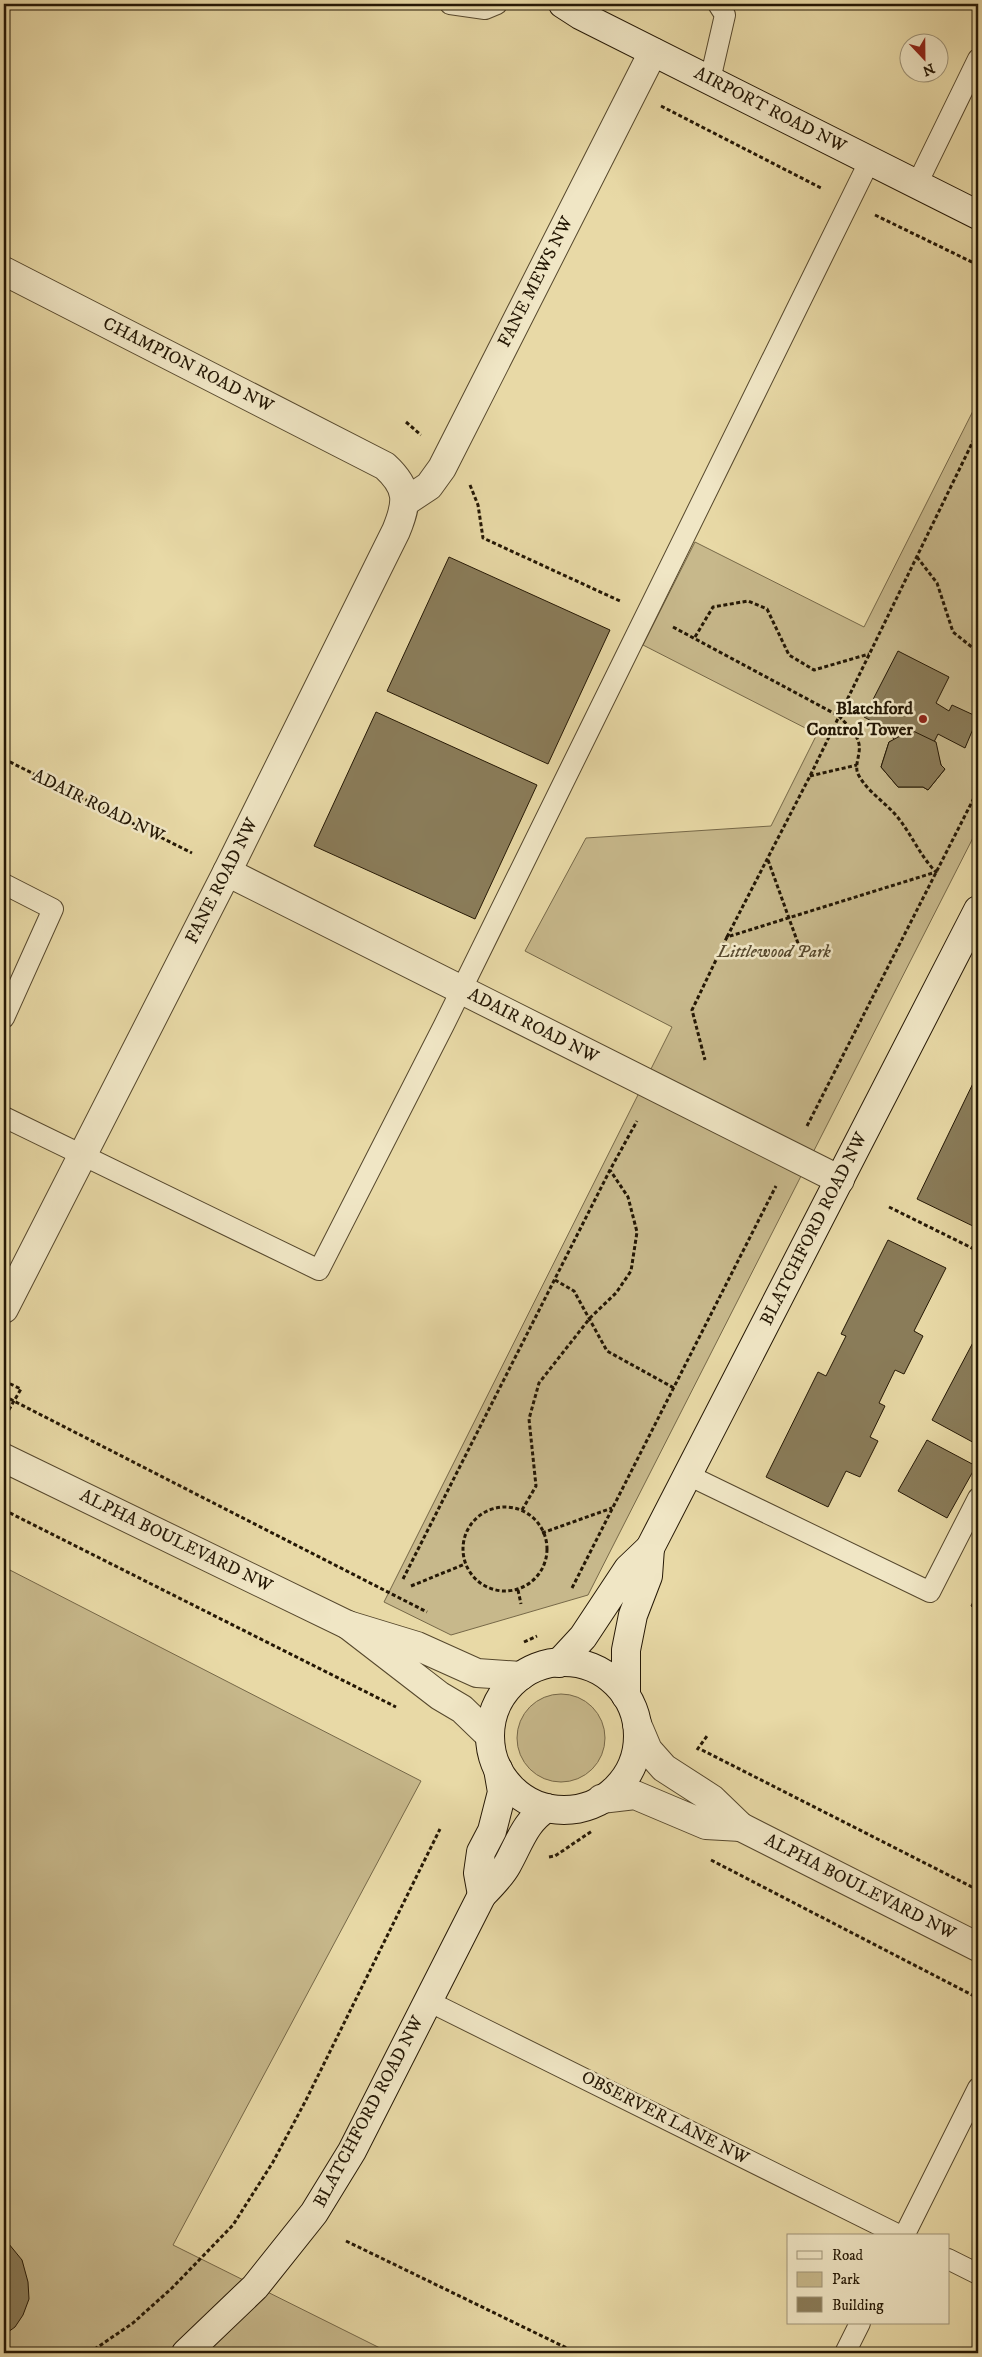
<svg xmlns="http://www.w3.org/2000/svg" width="982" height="2357" viewBox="0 0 982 2357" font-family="'IM FELL DW Pica',serif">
	<rect width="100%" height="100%" fill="#e8d9a6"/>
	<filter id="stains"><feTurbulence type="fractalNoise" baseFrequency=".004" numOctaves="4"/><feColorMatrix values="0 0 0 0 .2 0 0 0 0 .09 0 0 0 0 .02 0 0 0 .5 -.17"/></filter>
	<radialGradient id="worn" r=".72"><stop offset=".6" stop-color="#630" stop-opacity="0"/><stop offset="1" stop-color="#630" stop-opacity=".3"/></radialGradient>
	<g fill="#c7b88b" stroke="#766848">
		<path d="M978,401v427l-390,767 -137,40 -67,-33 288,-575 -147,-76 61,-113 185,-12 46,-92 -174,-89 52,-103 169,85z"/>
		<path d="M4,1567l417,214 -248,464 217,108h-386z"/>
		<circle cx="561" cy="1738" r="44"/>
	</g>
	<g fill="#8a7c59" stroke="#251805">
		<path d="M449,557l161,73 -62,134 -161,-73z"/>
		<path d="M898,651l51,26 -13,26 13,8 3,-6 26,12 -13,31 -27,-14 -4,8 7,23 4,4 -17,21 -5,-3h-25l-17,-20 8,-25 5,-2 -4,-9 -26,-14z"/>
		<path d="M376,712l161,73 -62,134 -161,-73z"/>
		<path d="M911,730l25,12 5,23 4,4 -17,21 -5,-3h-25l-17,-20 8,-25z"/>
		<path d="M978,1073v153l-1,2 -60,-29z"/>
		<path d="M888,1240l58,28 -32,63 9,5 -19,38 -9,-4 -16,33 6,3 -15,31 8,4 -18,36 -14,-6 -18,36 -62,-30 52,-105 8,4 20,-40 -5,-2z"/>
		<path d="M978,1333v112l-46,-25z"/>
		<path d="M927,1440l49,26 -29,52 -49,-27z"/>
		<path d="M978,1591v19l-7,-4z"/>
		<path d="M4,2238l18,22 6,22 1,17 -6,16 -8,12 -11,8z"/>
	</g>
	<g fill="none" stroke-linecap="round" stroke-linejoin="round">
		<g stroke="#56482d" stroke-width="22">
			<g id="lane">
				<path d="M450,4l35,5 12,-5"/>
				<path d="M710,80l15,-65 -7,-11"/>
				<path d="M917,184l61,-125"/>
				<path d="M4,884l49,25 -49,109"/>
				<path d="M4,1117l315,153 125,-245 426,-865"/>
				<path d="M688,1475l242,117 48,-94"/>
				<path d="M428,2001l473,235"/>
				<path d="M904,2236l74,-148"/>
				<path d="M948,2259l30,15"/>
				<path d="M845,2353l15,-30"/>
			</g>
		</g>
		<g stroke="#56482d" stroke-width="30">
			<g id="street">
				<path d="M4,271l381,195c24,22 23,36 11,65l-169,341 -223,437"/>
				<path d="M405,502l24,-16 13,-18 211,-416"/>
				<path d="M227,872l613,308"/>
				<path d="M4,1458l344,167"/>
				<path d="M490,1736l-28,-27 -22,-13 -92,-71 69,21 60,27 44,3"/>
				<path d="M601,1799l34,-4 71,30 35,2 -29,-28 -48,-31 -16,-18 -11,-26"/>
				<path d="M741,1827l237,120"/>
			</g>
		</g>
		<g stroke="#251805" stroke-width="30">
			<g id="secondary">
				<path d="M563,4l17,11 398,200"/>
				<path d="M650,1548l328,-638"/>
				<circle cx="564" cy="1736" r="74"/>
				<path d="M559,1663l24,-26 45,-68 22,-21 -2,28 -15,39 -7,35v46"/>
				<path d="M498,1769l4,23 -10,39 -11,21 -3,21 4,22c9,-9 19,-19 25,-30 12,-21 18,-44 40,-57"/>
				<path d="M186,2353l69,-66 59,-74 38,-62 130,-256"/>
			</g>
		</g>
		<g stroke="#251805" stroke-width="3" stroke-dasharray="4 2.5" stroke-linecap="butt">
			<path d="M661,106l162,83"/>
			<path d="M875,215l103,50"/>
			<path d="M406,422l15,13"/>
			<path d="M470,485l8,20 5,33 137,63"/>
			<path d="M917,557l20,26 16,49 25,20"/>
			<path d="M673,627l166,89c7,8 18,17 20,28 2,10 -5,21 -1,30 8,16 24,26 36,39 17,19 25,42 42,59l-209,65 -35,73 13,50"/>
			<path d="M695,637l18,-30 35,-6 19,8 22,46 25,15 55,-16"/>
			<path d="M4,759l188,94"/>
			<path d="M810,776l47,-11"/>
			<path d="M768,860l31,86"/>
			<path d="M727,937l83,-161 168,-345"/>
			<path d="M807,1126l171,-336"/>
			<path d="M889,1207l89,44"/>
			<path d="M555,1280l19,11 33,60 67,37"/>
			<path d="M4,1381l17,8 -17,29"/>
			<path d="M4,1396l423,216"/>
			<circle cx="505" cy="1549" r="42"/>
			<path d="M4,1510l392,197"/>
			<path d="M522,1510l14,-24 -7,-67 10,-36 51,-65 26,-25 15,-22 6,-39 -9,-35 -18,-27"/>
			<path d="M542,1533l70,-25"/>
			<path d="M403,1579l207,-409 27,-49"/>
			<path d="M411,1586l54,-22"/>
			<path d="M572,1588l204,-402"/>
			<path d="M518,1590l3,14"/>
			<path d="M524,1642l13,-6"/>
			<path d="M697,1750l10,-14"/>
			<path d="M702,1750l276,140"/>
			<path d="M549,1857l6,-1 37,-25"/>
			<path d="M711,1860l267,138"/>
			<path d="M346,2241l231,112"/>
			<path d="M89,2353l44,-30 39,-35 61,-63 40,-63 33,-62 134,-271"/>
		</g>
		<use href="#lane" stroke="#f0e6c5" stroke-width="20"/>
		<use href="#street" stroke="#f0e6c5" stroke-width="28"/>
		<use href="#secondary" stroke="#f0e6c5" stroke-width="28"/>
	</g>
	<circle fill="#8f2418" stroke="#f0e6c5" stroke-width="2" cx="923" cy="719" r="5"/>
	<g text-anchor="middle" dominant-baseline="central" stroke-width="5" stroke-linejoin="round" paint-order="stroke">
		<g font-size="18" fill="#251805" stroke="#f0e6c5">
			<text transform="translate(770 110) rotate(27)">AIRPORT ROAD NW</text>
			<text transform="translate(536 282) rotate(-63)">FANE MEWS NW</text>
			<text transform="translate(188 365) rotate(27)">CHAMPION ROAD NW</text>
			<text transform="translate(98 806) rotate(26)">ADAIR ROAD NW</text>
			<text transform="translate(222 881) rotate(-63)">FANE ROAD NW</text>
			<text transform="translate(533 1026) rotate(27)">ADAIR ROAD NW</text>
			<text transform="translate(814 1229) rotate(-63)">BLATCHFORD ROAD NW</text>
			<text transform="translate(176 1541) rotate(26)">ALPHA BOULEVARD NW</text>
			<text transform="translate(860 1887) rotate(27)">ALPHA BOULEVARD NW</text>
			<text transform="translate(369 2112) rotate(-62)">BLATCHFORD ROAD NW</text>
			<text transform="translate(665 2118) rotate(27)">OBSERVER LANE NW</text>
		</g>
		<g font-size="18" font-weight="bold" fill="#251805" stroke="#f0e6c5" text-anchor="end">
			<text x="913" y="709">Blatchford<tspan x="913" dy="21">Control Tower</tspan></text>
		</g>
		<g font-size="18" font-style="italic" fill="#56482d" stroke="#f0e6c5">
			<text x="774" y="952">Littlewood Park</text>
		</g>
	</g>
	<rect width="982" height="2357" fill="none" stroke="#e8d9a6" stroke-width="20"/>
	<rect x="5" y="5" width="972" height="2347" fill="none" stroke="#251805" stroke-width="2.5"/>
	<rect x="10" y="10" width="962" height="2337" fill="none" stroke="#251805"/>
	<rect x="787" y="2234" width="162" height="90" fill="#f0e6c5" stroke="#9f9478"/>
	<rect x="797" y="2251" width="25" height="8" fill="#f0e6c5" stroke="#9f9478"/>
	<text x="832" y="2260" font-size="15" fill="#251805">Road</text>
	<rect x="797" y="2272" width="25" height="15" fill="#c7b88b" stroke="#9f9478"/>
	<text x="832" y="2284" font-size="15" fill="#251805">Park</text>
	<rect x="797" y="2297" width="25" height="15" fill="#8a7c59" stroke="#9f9478"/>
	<text x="832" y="2310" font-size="15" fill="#251805">Building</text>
	<g transform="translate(924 58) rotate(158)"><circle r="24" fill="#f0e6c5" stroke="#9f9478"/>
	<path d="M0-4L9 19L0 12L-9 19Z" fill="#8f2418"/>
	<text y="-8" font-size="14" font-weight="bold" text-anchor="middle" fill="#251805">N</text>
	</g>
	<rect width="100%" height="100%" filter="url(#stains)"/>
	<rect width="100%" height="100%" fill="url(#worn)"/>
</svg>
